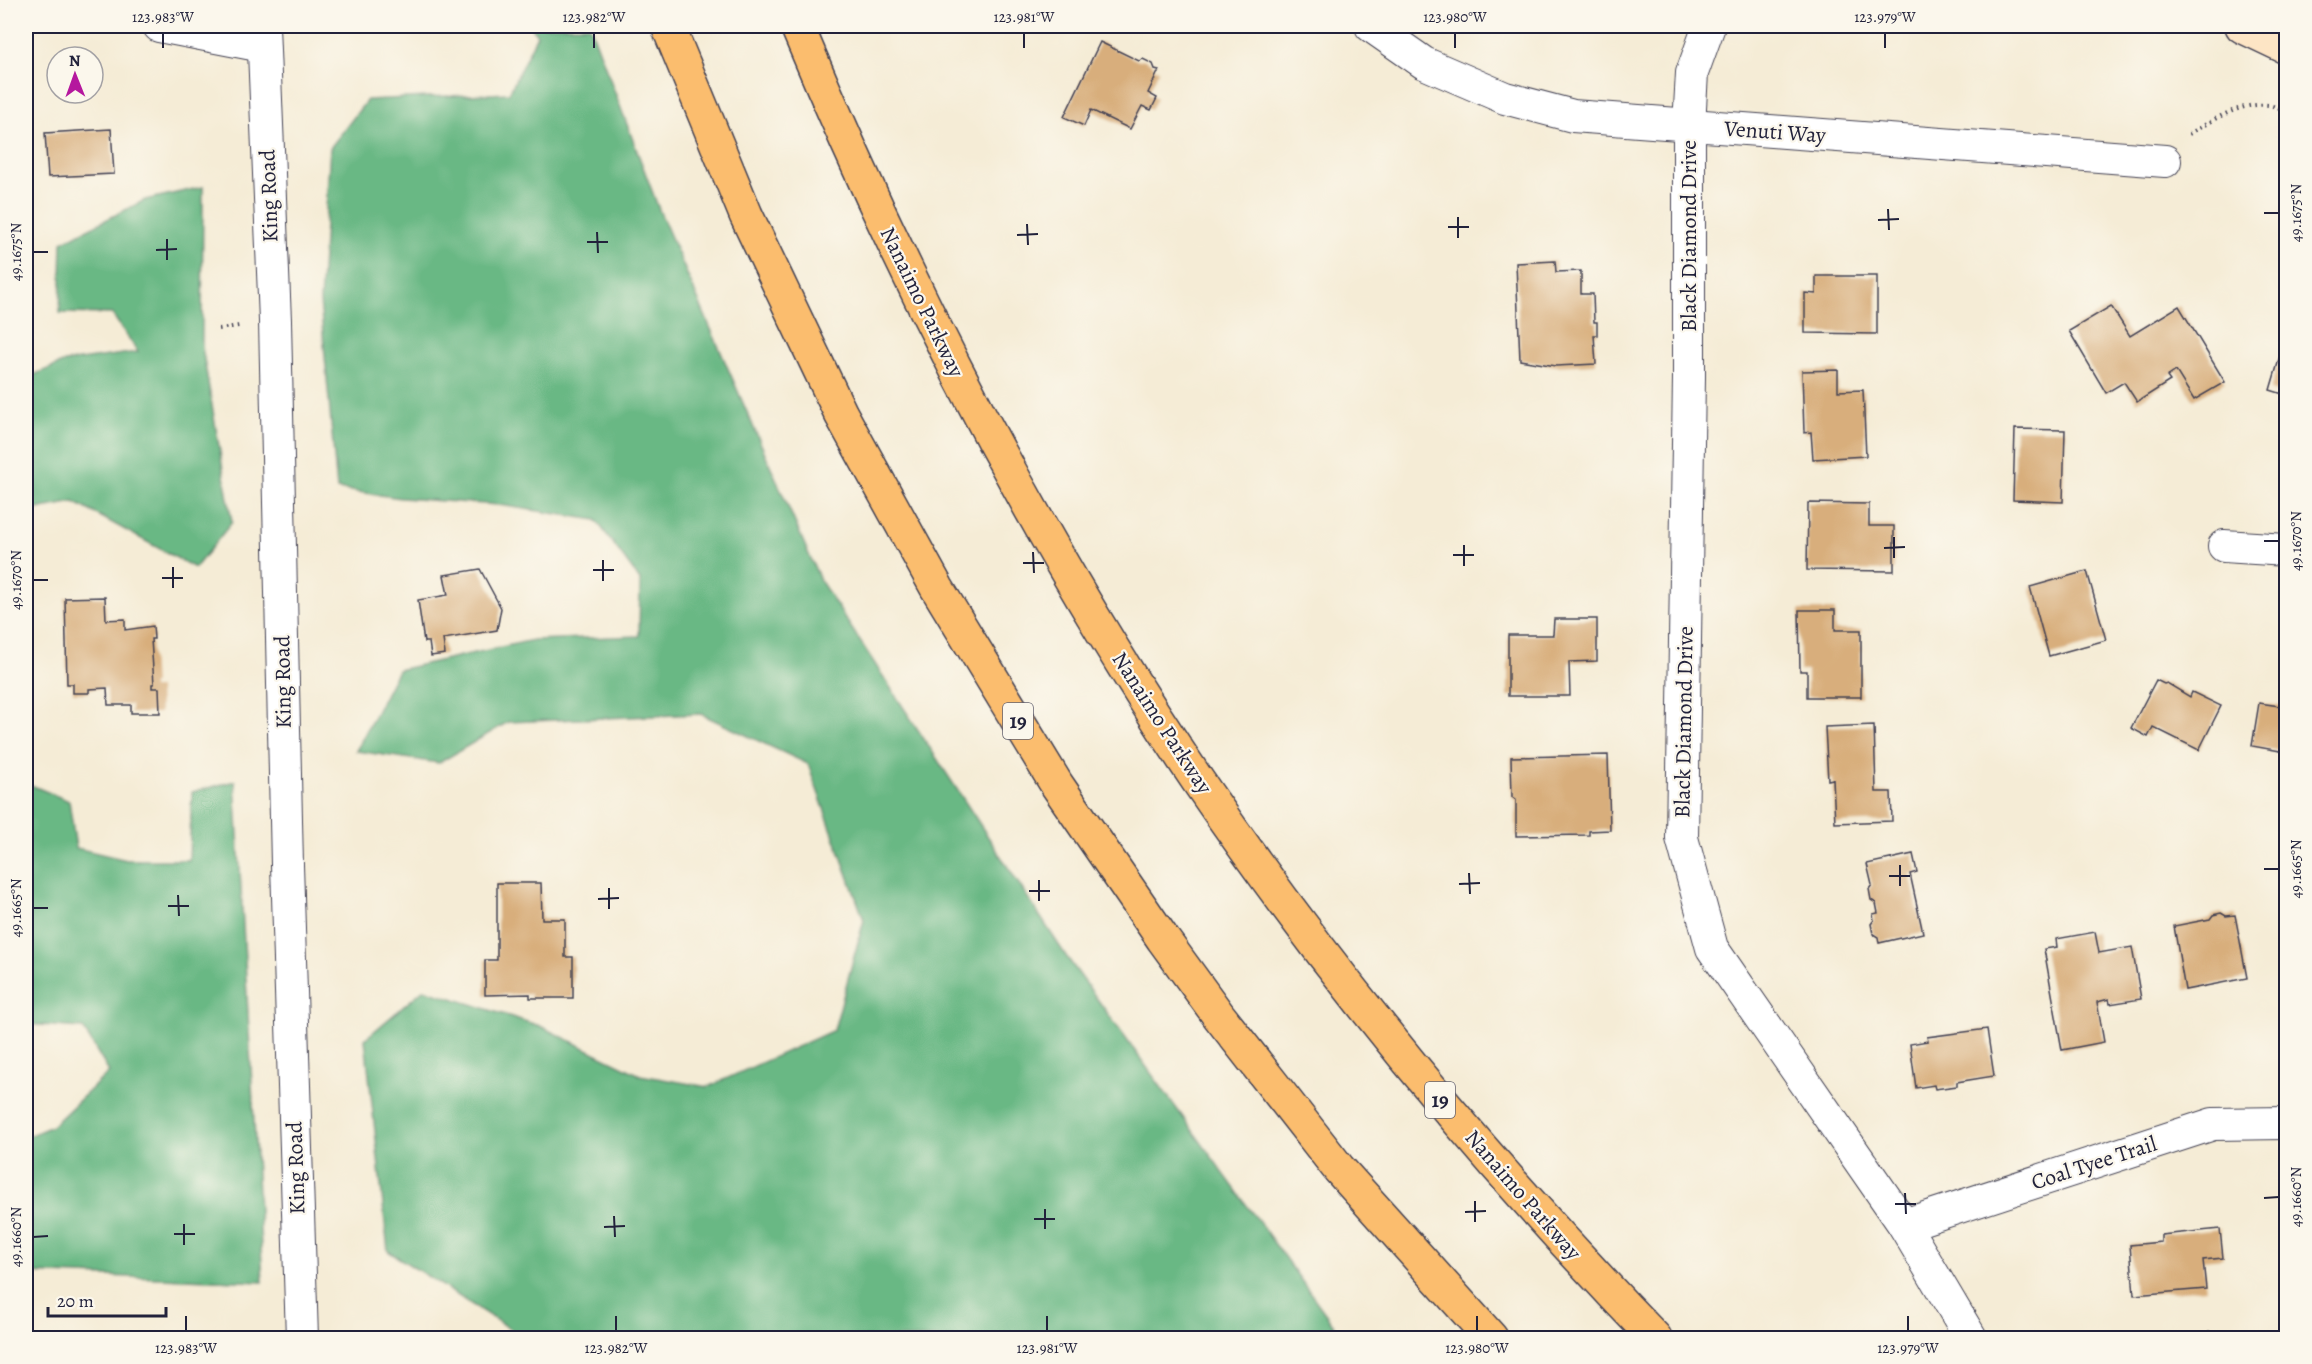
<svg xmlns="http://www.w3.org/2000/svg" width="2312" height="1364" viewBox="0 0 2312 1364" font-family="Alegreya,serif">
	<rect width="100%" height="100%" fill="#fbf7ec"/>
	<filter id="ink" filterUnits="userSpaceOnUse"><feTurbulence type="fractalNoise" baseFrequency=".0167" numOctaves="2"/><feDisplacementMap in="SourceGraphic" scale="12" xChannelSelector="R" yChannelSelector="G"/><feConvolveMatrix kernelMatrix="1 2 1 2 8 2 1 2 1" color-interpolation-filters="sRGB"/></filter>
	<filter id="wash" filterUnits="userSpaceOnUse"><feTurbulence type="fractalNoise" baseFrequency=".008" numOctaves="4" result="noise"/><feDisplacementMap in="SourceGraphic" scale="24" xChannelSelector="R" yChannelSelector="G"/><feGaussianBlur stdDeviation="1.35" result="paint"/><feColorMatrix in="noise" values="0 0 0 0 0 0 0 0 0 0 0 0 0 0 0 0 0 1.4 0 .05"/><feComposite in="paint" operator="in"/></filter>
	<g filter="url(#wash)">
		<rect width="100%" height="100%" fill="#f5ecd6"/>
		<g fill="#69b884" stroke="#466d60" stroke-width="1.5">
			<path d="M531,26h59l70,186 160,368 246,376 277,382h-819l-136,-87 -23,-212 59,-50 116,37 100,49 68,12 126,-57 30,-110 -56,-156 -107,-50 -193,8 -69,41 -83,-12 42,-81 135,-30 106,-4 1,-56 -44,-60 -97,-15 -98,-7 -64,-9 -17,-188 10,-153 37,-48 142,-7 28,-58z"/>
			<path d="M203,187l-1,160 30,175 -37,46 -121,-66 -48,9v-133l39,-16 73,-10 -26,-38 -52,-1 2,-71 83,-42z"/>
			<path d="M235,781l28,501 -237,-9v-136l26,-11 57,-54 -26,-44 -57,-4v-241l43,18 7,47 51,12h62l3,-68z"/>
		</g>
		<g id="blocks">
			<g fill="#d8ae7b">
				<path d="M1100,42l39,19 4,-2 10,5 2,5 4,1 -11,23 9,5 -6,12 -9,-4 -12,23 -39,-19 -7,16 -20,-9z"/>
				<path d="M111,129l3,45 -66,3 -3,-44z"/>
				<path d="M1555,261l1,11 25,-1v23h12l1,28h3v13h-3l2,29 -40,2 -36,-6 -4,-97z"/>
				<path d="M1816,276h61v58l-72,-1v-40l11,1z"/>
				<path d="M2111,306l19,30 49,-30 46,76 -31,18 -18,-29 -9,6 3,4 -33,21 -13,-20 -18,11 -37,-62z"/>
				<path d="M2286,336v59l-16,-5z"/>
				<path d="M1838,370v21l25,-1 3,66 -53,3 -2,-27 -7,1 -2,-62z"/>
				<path d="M2015,429l50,1 -2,72 -50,-2z"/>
				<path d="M1808,503l61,1v22h25v45l-87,-1z"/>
				<path d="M480,569l21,39 -4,22 -54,9 2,15 -14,2 -2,-14h-5l-6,-42 30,-5 -4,-20z"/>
				<path d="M2087,571l19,69 -57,16 -19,-69z"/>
				<path d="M105,597l1,23 19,-1v11l28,-4 1,13h-3l3,45h-2v4h7l1,25h-29v-8h-23l-1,-17 -18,1v4h-16v-9h-6l-2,-86z"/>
				<path d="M1799,610h36v20h26v67h-54v-26h-7z"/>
				<path d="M1554,619h43v42l-28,1 1,34h-62v-61h45z"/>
				<path d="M2156,680l8,4 3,-1 23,14 2,-5 29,14 -22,44 -46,-23 -5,10 -17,-9z"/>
				<path d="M2259,703l27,4v45l-34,-6z"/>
				<path d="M1874,725l2,67h15l1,29 -57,2 -2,-44 -5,1 -3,-53z"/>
				<path d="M1608,755l2,75 -21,1v4l-73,1v-36l-4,-3 -1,-40z"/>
				<path d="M2285,757h1v18h-3z"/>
				<path d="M1913,854l4,18 -7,2 13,59 -44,10 -1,-6 -5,-3 -2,-10 3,-4 -1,-6 5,-1 -2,-10 -5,-3 -2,-11 3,-4 -5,-21z"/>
				<path d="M497,883h44l1,36h23v38h8v41h-43v-4l-45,1v-35h12z"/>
				<path d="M2221,913l5,3 9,-1 12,63 -62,12 -11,-64 36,-7 3,-4z"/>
				<path d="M2095,932l4,21 33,-6 9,52 -31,5 -1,-5 -12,3 7,40 -42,8 -18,-101 13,-2 -1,-8z"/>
				<path d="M1987,1029l7,47 -37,6v4l-22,3 -1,-4 -18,3 -6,-44 18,-3 -1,-4z"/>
				<path d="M2220,1229l3,29 -20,2 3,29 -72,6 -4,-50 31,-3v-7z"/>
				<rect x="2284" y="1230" width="2" height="57"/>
				<path d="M2209,1331l7,7h-14z"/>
			</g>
		</g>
	</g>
	<g filter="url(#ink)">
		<use href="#blocks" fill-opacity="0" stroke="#424052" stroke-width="1.5"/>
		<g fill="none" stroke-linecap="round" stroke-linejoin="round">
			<g stroke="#424052" stroke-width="34">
				<g id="minor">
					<path d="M159,26l104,20"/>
					<path d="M263,26l12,295 12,544 15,473"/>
					<path d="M1371,26l53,37 81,35 68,18 592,45"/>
					<path d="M1709,26l-17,47 -3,52v252l-7,461 30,110 192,277 67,113"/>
					<path d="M2224,546l62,4"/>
					<path d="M1904,1225l309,-101 73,-1"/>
				</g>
			</g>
			<g stroke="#424052" stroke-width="36">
				<path id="secondary" d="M2242,26l44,21"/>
			</g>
			<g stroke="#424052" stroke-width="36">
				<g id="trunk">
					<path d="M668,26l78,189 95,199 96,174 120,197 106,154 56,77 120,153 152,169"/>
					<path d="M797,26c110,263 241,518 401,755 136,199 290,384 457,557"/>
				</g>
			</g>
			<g stroke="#424052" stroke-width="4" stroke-dasharray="1.5 4.5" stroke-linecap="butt">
				<path d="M2189,134c24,-14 51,-32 80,-29 6,1 12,5 17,8"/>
				<path d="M219,329l20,-3"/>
			</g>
			<use href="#minor" stroke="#fff" stroke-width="32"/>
			<use href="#secondary" stroke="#fde5c5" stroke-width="33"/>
			<use href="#trunk" stroke="#fbbd6e" stroke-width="33"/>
		</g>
	</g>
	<path fill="none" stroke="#22223b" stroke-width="2" d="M163,33v15M594,33v15M1024,33v15M1455,33v15M1885,33v15M1888,209l1,21M2264,213h15M1458,217v21M1878,220l21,-1M1027,224l1,21M1448,227h21M597,232l1,21M1017,235l21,-1M167,239v21M587,242h21M156,250l21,-1M33,252h15M1894,537v21M2264,541h15M1464,545v21M1884,548l21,-1M1033,552l1,21M1453,555h21M603,560v21M1023,563h21M173,567v21M593,570h21M162,578h21M33,580h15M1900,865v21M2264,869h15M1469,873l1,21M1889,876h21M1039,880v21M1459,884l21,-1M609,888v21M1029,891h21M178,895l1,21M598,899l21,-1M168,906h21M33,908h15M1905,1193l1,21M2264,1198l15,-1M1475,1201v21M1895,1204h21M1045,1209v20M1465,1212l21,-1M614,1216l1,21M1034,1219h21M184,1224v21M604,1227l21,-1M174,1234h21M33,1237l15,-1M186,1316v15M616,1316v15M1047,1316v15M1477,1316v15M1908,1316v15"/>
	<g text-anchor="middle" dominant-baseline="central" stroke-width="4.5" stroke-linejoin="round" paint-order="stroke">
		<g fill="#fbf7ec" stroke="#636270" stroke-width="1.5">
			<rect x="1003" y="703" width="30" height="36" rx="4.5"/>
			<rect x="1425" y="1082" width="30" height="36" rx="4.5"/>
		</g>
		<g font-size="21" font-weight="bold" fill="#22223b">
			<text x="1018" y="721">19</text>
			<text x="1440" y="1100">19</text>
		</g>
		<g font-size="22" fill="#22223b" stroke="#fbf7ec">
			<text transform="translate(1775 132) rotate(4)">Venuti Way</text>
			<text transform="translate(269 196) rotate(-92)">King Road</text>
			<text transform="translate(1689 236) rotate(-90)">Black Diamond Drive</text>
			<text transform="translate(922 302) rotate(64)">Nanaimo Parkway</text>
			<text transform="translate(283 682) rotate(-91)">King Road</text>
			<text transform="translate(1684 722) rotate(-89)">Black Diamond Drive</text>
			<text transform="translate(1162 723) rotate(57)">Nanaimo Parkway</text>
			<text transform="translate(2094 1163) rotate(-18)">Coal Tyee Trail</text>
			<text transform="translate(296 1168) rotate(-92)">King Road</text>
			<text transform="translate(1523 1195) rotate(49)">Nanaimo Parkway</text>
		</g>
	</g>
	<rect width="2312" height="1364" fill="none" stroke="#fbf7ec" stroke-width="66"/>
	<g transform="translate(75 75) rotate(359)"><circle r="28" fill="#fbf7ec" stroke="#a4a2a5" stroke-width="1.5"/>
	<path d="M0-4.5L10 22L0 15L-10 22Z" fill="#b5179e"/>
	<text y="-9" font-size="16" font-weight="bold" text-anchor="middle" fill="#22223b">N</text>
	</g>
	<path d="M48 1307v9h118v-9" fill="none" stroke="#22223b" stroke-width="3"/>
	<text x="57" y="1307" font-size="18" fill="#22223b" stroke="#fbf7ec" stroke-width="4.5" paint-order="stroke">20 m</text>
	<rect x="33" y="33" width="2246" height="1298" fill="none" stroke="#22223b" stroke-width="2"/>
	<g font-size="15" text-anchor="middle" fill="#22223b">
		<text x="163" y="22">123.983°W</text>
		<text x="594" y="22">123.982°W</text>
		<text x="1024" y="22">123.981°W</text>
		<text x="1455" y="22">123.980°W</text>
		<text x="1885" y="22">123.979°W</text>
		<text transform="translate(2296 213) rotate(-90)" y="5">49.1675°N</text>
		<text transform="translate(16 252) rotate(-90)" y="5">49.1675°N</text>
		<text transform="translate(2296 541) rotate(-90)" y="5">49.1670°N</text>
		<text transform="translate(16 580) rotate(-90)" y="5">49.1670°N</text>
		<text transform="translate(2296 869) rotate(-90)" y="5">49.1665°N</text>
		<text transform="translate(16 908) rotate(-90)" y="5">49.1665°N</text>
		<text transform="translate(2296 1197) rotate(-90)" y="5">49.1660°N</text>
		<text transform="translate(16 1237) rotate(-90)" y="5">49.1660°N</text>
		<text x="186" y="1353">123.983°W</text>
		<text x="616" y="1353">123.982°W</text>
		<text x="1047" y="1353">123.981°W</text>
		<text x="1477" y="1353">123.980°W</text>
		<text x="1908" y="1353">123.979°W</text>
	</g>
</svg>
